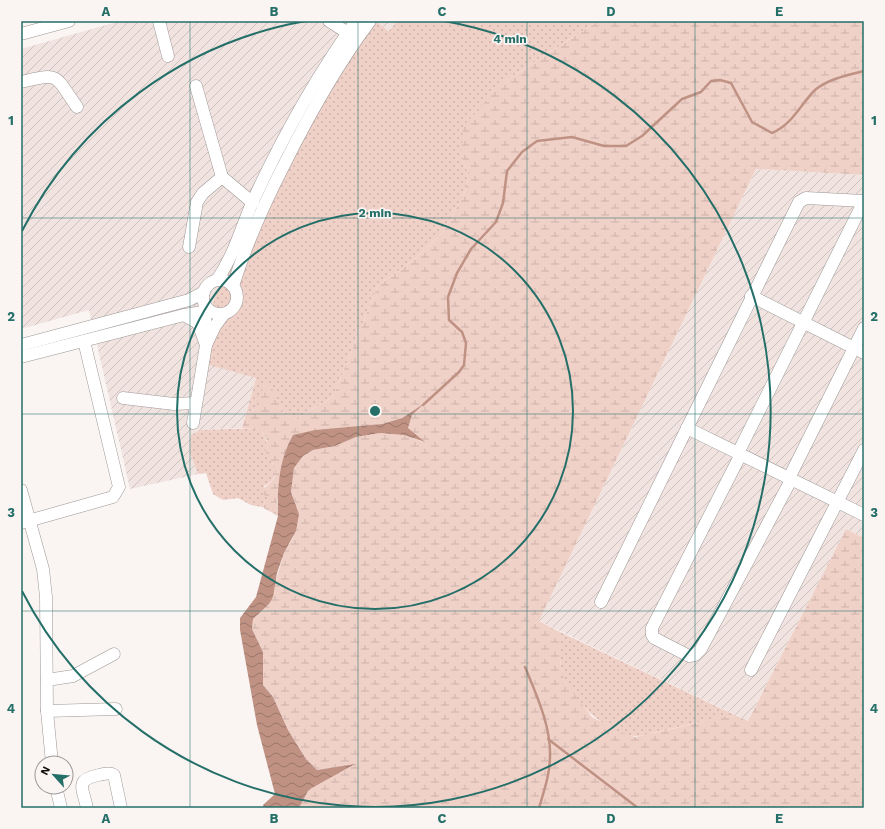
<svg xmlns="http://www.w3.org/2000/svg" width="885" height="829" viewBox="0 0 885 829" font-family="'Work Sans',sans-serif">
	<defs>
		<pattern id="industrial-furrows" width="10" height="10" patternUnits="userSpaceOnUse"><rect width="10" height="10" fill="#f1e4e0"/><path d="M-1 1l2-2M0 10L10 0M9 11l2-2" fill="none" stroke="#cec2bf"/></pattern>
		<pattern id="grass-dots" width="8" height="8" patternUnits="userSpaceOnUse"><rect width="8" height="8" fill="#f0d1c8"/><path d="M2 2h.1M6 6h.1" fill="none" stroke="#cdb2ab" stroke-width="1.8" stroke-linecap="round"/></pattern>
		<pattern id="wetland-marsh" width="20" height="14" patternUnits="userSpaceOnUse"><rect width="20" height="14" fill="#f0d1c8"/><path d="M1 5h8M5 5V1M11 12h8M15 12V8" fill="none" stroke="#cdb2ab"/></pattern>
		<pattern id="water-waves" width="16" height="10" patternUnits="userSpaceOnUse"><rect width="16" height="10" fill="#bf9284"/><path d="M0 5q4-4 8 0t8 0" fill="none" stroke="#9a766a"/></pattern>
	</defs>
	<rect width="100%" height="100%" fill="#faf4f2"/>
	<g fill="url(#industrial-furrows)">
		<path d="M120,21h236l-114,407 -41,2 -11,23 8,21 -68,15 -41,-179 -68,19v-280z"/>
		<path d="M375,21h22l-8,10z"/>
		<path d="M756,169l108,6v363l-18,-9 -98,192 -209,-100z"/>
	</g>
	<g fill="url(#grass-dots)">
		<path d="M356,21h19l14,10 8,-10h201l-93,60 -44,75 7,17 -1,15 -23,43 -29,28 -37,26 -45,112 -39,23 -10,-7 -14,-28 -15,24 -9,5 10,-36 -50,-14 7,-60 9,-30 40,-92z"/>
		<path d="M258,428c13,10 7,29 18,40 -1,10 -3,14 -12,18l4,12 -6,9 -11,-2 -13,-7 -15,2 -10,-6 -7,-21 -8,1 -8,-21 1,-18 10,-5z"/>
		<path d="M558,631l179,85c-27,1 -53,11 -81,16 -6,2 -14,4 -21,4 -25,0 -59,-33 -70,-54 -8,-16 -3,-35 -7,-51z"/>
	</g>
	<path fill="url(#wetland-marsh)" d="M598,21h266v154l-108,-6 -217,452 19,10 3,11 -1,21 5,19 27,35 26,14 17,6 41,-9 42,-11 19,-1 11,5 98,-192 18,9v270h-565l9,-17 4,-3 41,-23 -36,5 -11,-11 -18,-29 -15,-33 -10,-12v-33l-11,-23 1,-10 16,-15 15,-51 9,-15 6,-24 -8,-22 3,-24 9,-12 10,-6 22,-4 21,-9 24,-4 24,2 19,7 -15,-14 4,-13 11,-10 -21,13 -20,6 -89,11 -16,67 1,14 -16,-9 6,-9 -7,-6c3,-6 7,-6 11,-11 9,-10 -3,-22 -8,-32l3,-8c-5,-13 -11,-13 -25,-13l4,-14 9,-5 9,-24 6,-1 14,29 10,7 39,-23 45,-112 37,-26 29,-28 23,-43 1,-15 -7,-17 2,-30 42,-45z"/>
	<path fill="url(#water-waves)" d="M425,403l-13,12 -4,13 17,14 -21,-7 -24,-2 -24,4 -21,9 -22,4 -10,6 -9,12 -3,24 8,22 -3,17 -12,22 -7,20 -4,24 -4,7 -16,15 -1,10 11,23v33l10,12 15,33 18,29 11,11 38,-6 -43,24 -4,3 -9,17h-35l-1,-3 12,-11 -18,-69 -17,-95v-12l16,-21 22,-81c-1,-28 1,-57 15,-81l22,-5 67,-6 20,-6z"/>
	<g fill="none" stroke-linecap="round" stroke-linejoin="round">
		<g stroke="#bf9284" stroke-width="2.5">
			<path d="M423,405l36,-33 5,-7 2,-22 -4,-11 -13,-12 -1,-23 9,-24 14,-24 25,-27 7,-19 4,-32 15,-19 15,-11 35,-4 32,9h22l16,-10 40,-37 19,-7 10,-11 9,-1 11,3 21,39 20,11c20,-8 28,-28 43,-43 13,-11 33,-15 49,-19"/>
			<path d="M525,667c11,27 26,59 25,89 0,18 -6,35 -11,52"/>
			<path d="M548,739l90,69"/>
		</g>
		<g stroke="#9d9796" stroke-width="13">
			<g id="minor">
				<path d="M159,21l9,35"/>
				<path d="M329,21l19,12"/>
				<path d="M21,34l48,-13"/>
				<path d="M21,82c40,-10 33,-7 56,25"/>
				<path d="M196,86l26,91 31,26"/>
				<path d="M189,247l8,-45 6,-9 19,-16"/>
				<circle cx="220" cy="297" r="17"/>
				<path d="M217,280c16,-23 24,-51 35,-77 29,-63 64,-126 104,-182"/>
				<path d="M233,286c13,-42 31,-82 51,-121 25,-50 52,-99 86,-144"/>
				<path d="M751,296l113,57"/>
				<path d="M184,315l14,8 8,22 9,-19 9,-12"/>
				<path d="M21,345l168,-45 15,-8"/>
				<path d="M21,357l163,-42 25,-4"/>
				<path d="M123,398l51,6 21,-1"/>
				<path d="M193,423l13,-78 -1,-34"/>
				<path d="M687,428l177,87"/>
				<path d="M738,453l126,-252"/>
				<path d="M741,454l-89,174v7l2,3 35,18 6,-1 6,-6 90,-169"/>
				<path d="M789,478l75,-150"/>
				<path d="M21,490l22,79 3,28 1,114 5,52"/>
				<path d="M21,523l92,-26 6,-10 -35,-146"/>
				<path d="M601,602l198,-400 7,-4 58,3"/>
				<path d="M751,670l113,-220"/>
				<path d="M47,680l26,-4 41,-22"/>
				<path d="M47,711l69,-2"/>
				<path d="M56,787l5,21"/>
				<path d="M87,808c-4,-20 -13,-28 12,-33 5,-1 10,-3 15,0l7,33"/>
			</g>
		</g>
		<use href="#minor" stroke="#fff" stroke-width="12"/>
	</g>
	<path fill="none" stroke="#256f69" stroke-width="1" stroke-opacity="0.55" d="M190,21v787M358,21v787M527,21v787M695,21v787M21,218h843M21,414h843M21,611h843"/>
	<g fill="none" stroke="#256f69" stroke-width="2">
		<circle cx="375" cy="411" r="198"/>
		<path d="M22 231A396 396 0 0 1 306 21M444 21A396 396 0 1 1 22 591"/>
	</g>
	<circle cx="375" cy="411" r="6" fill="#256f69" stroke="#faf4f2" stroke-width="2"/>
	<g font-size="12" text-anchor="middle" font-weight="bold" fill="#256f69" stroke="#faf4f2" stroke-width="3.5" stroke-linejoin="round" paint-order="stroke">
		<text x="510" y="43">4 min</text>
		<text x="375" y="217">2 min</text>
	</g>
	<rect width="885" height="829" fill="none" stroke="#faf4f2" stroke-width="44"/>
	<g transform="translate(54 775) rotate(297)"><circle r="19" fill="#faf4f2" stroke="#9c9896"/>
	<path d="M0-3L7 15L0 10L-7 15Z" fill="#256f69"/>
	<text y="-6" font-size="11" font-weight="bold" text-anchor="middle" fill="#100e0d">N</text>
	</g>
	<rect x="22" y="22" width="841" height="785" fill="none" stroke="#256f69" stroke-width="1.5"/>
	<g font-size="13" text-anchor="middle" font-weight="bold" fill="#256f69">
		<text x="106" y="16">A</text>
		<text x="274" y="16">B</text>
		<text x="442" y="16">C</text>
		<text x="611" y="16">D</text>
		<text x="779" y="16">E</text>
		<text x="11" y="125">1</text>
		<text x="874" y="125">1</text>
		<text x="11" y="321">2</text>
		<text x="874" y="321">2</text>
		<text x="11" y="517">3</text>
		<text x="874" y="517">3</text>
		<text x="11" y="713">4</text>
		<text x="874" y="713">4</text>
		<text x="106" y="823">A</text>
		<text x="274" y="823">B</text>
		<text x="442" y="823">C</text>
		<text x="611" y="823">D</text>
		<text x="779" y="823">E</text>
	</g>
</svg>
